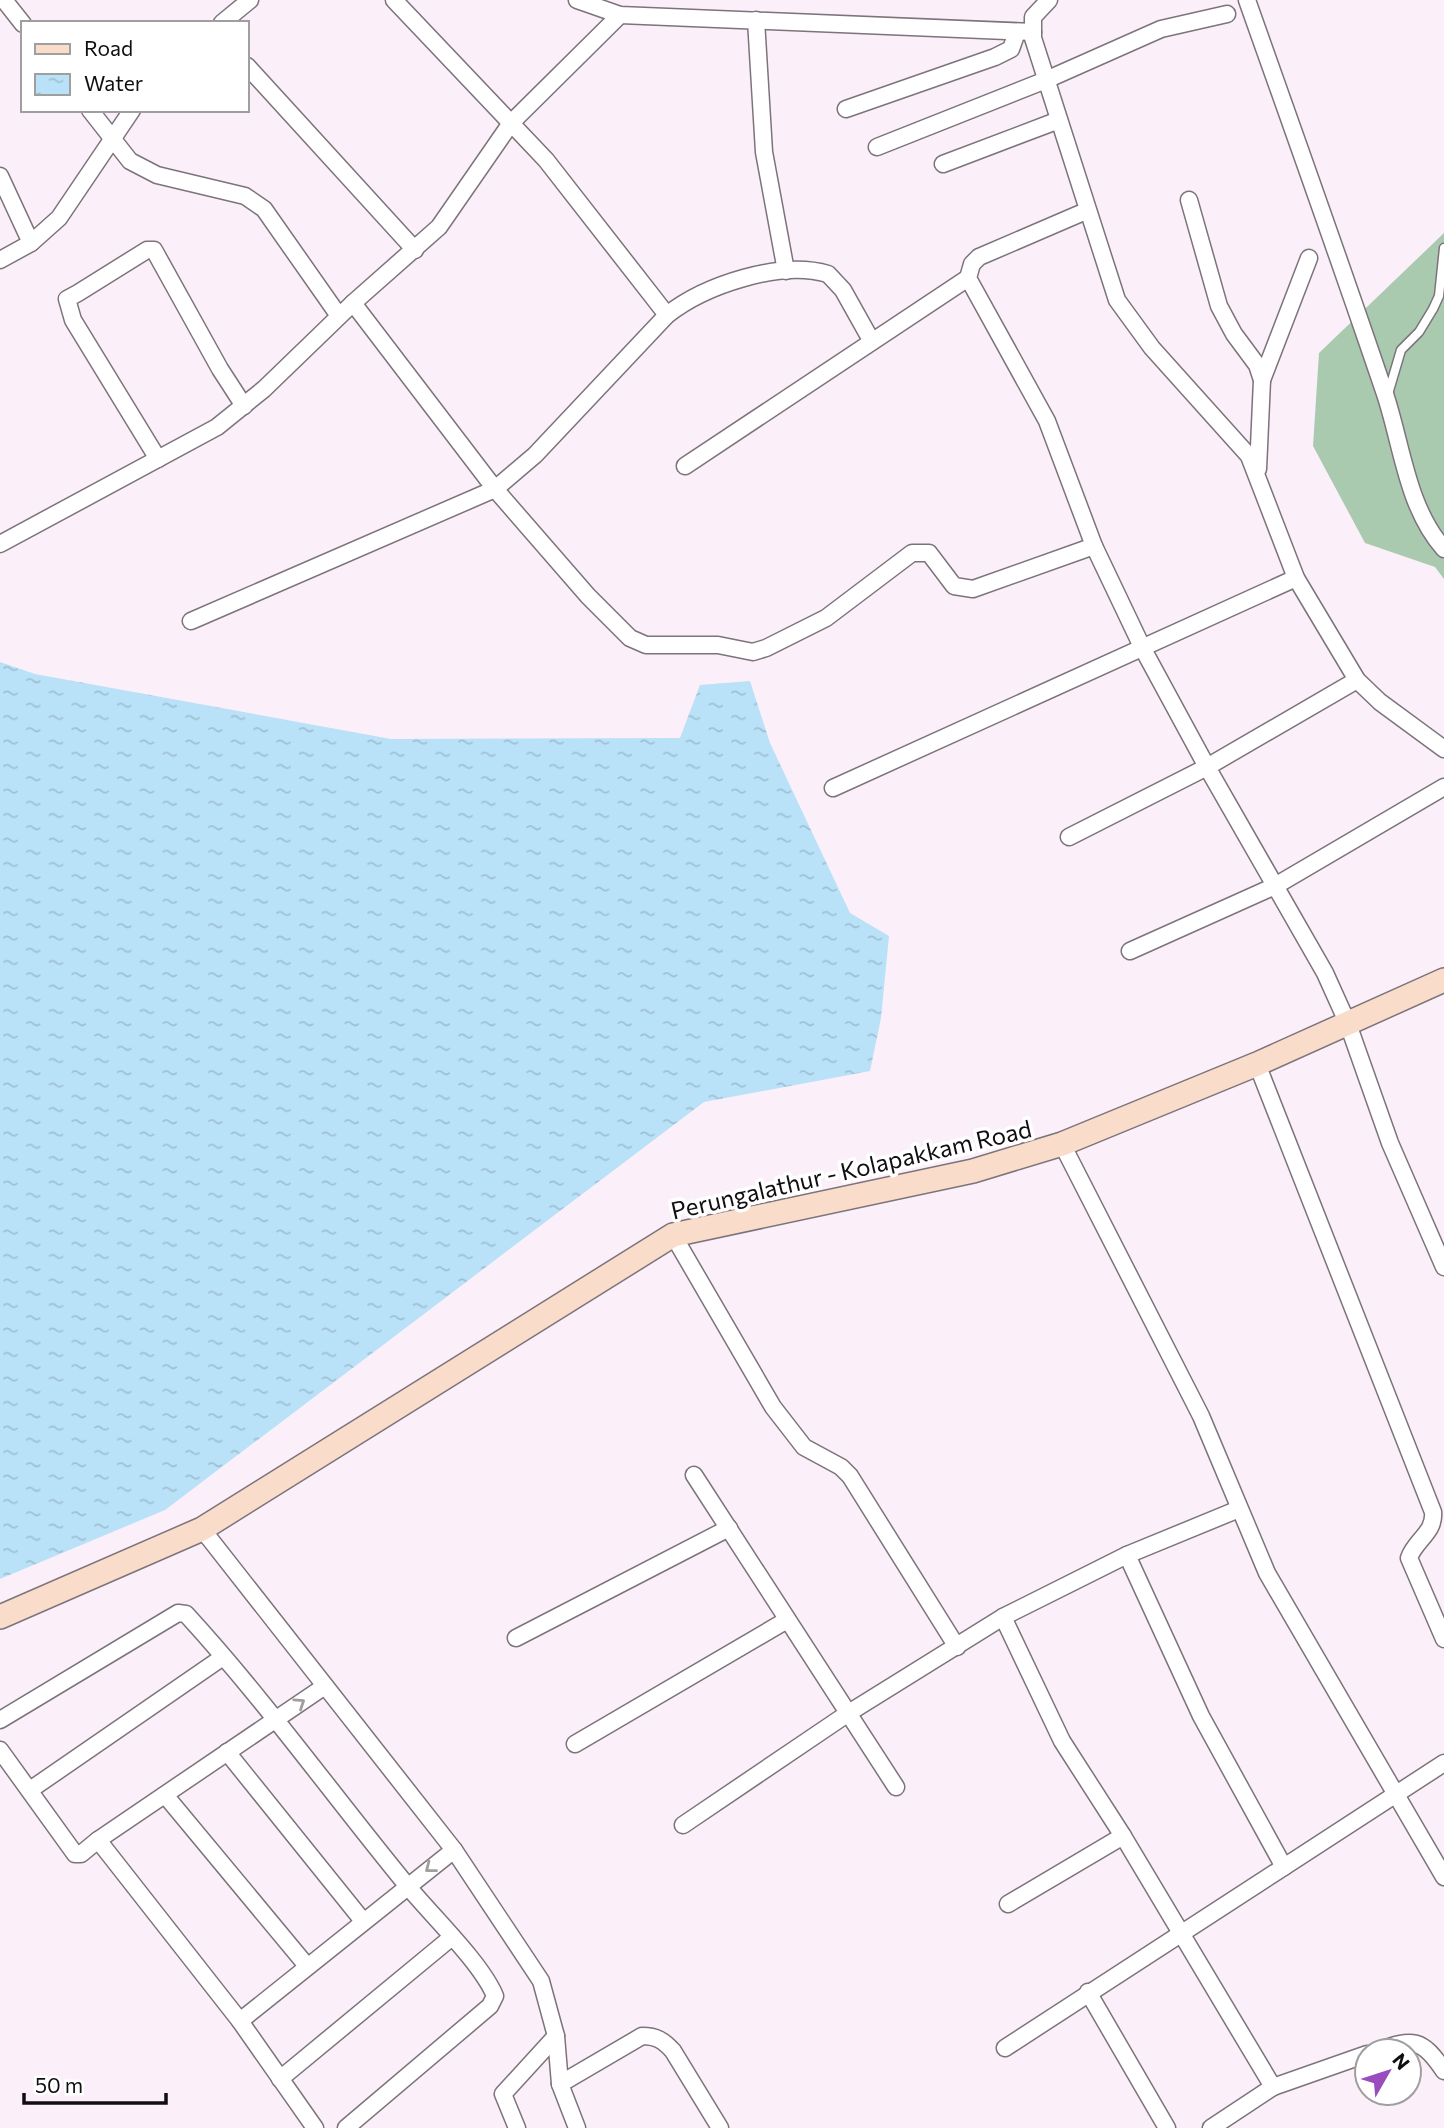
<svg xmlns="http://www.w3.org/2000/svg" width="1444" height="2128" viewBox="0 0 1444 2128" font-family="Commissioner,sans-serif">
	<defs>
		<pattern id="water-ripples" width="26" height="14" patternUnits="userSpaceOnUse" patternTransform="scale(1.75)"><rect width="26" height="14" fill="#b9e1f7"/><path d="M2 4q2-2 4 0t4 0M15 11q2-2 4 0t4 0" fill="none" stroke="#9ec0d3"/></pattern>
	</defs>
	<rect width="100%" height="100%" fill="#fbf0f9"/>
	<path fill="#aacab0" d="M1444,233v346l-9,-12 -70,-24 -52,-97 6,-93z"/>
	<path fill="url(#water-ripples)" d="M0,662l35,12 356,65 289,-1 20,-53 50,-4 20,62 80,170 39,23 -8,82 -11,53 -166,31 -539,408 -165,69z"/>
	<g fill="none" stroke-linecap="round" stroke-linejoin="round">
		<g stroke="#7c737b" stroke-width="11">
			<path id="service" d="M1388,394l13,-44 18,-18 14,-23 6,-13 5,-48"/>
		</g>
		<g stroke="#7c737b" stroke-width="19">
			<g id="minor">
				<path d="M4,0l19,24"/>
				<path d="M394,0l152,160 121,155"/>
				<path d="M577,0l43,15 413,17"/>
				<path d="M1049,0l-16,17v21l84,262 35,48 97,108 47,122 61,102 23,22 64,47"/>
				<path d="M1247,0c46,130 93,261 137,391 18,52 22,115 60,158"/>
				<path d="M756,20l8,132 22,119"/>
				<path d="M222,23l28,-23"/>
				<path d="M247,66l168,184"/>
				<path d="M846,109l149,-52 16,-8 6,-17"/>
				<path d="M90,110l40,51 27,14 88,21 19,13 75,107"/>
				<path d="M877,147l169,-67 115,-51 66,-15"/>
				<path d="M943,164l116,-44"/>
				<path d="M0,176l31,67"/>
				<path d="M1189,200l30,106 15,28 23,31 5,15 -4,89"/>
				<path d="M1086,211l-107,46 -7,7 -4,14 79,143 47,125 49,103 64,118 118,206 23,51 42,119 54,124"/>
				<path d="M0,260l31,-17 28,-25 73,-108"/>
				<path d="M353,303l142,186 93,107 42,42 16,7h72l35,7 13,-4 60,-30 86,-65h17l25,33 19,3 121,-43"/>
				<path d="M1262,380l47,-122"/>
				<path d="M158,459l-85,-139 -6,-21 11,-6 69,-43h7l66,119 24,37"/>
				<path d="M685,466l283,-188"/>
				<path d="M0,544l217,-117 47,-38 89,-86 86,-76 72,-104 109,-108"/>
				<path d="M191,621l304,-132 40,-34 132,-140c38,-30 113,-55 161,-41l15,16 28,50"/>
				<path d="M833,788l463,-210"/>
				<path d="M1069,837l138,-70 150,-87"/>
				<path d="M1130,951l145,-65 169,-99"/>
				<path d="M1257,1064l176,448c2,21 -18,28 -24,46l35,81"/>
				<path d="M1062,1144l139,272 66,157 177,304"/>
				<path d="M673,1235l100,172 31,40 37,20 9,9 107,171"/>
				<path d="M694,1475l202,312"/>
				<path d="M202,1529l252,321 87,131 15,55 4,48 17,44"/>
				<path d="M1127,1555l74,161 83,151"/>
				<path d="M1003,1617l59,124 61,95 150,251 94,-33"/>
				<path d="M516,1638l213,-110"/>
				<path d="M325,1686l-227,154 142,181 214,-171"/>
				<path d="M0,1720l178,-107 8,1c78,85 146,180 219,269 24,30 76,79 90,113l-5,10 -144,122"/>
				<path d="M575,1744l212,-124"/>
				<path d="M0,1750l75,104h6l17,-14"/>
				<path d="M227,1752l136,169"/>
				<path d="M30,1790l193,-133"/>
				<path d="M165,1795l142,171"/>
				<path d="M683,1825l164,-111 156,-97 124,-62 112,-46"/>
				<path d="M1008,1904l115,-68"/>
				<path d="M1088,1992l79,136"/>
				<path d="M240,2021l75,107"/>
				<path d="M1005,2048l439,-285"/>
				<path d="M1377,2051c36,-13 45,-13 67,20"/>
				<path d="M280,2079l172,-142"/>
				<path d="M560,2084l82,-48c14,0 21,4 31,15l47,77"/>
				<path d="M517,2128l-14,-34 53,-58"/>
				<path d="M1211,2128l62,-41"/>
			</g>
		</g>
		<g stroke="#7c737b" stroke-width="26">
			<path id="secondary" d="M0,1617l202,-88 471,-294 300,-64 89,-27 195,-80 187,-84"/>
		</g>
		<use href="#service" stroke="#fff" stroke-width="8"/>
		<use href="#minor" stroke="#fff" stroke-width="16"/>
		<use href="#secondary" stroke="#fadccb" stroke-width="23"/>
	</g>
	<defs><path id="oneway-chevron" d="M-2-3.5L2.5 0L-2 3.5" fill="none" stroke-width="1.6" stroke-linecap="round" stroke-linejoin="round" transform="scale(1.75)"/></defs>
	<g stroke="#a09fa0">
		<use href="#oneway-chevron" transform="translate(300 1703) rotate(-34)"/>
		<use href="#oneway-chevron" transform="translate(430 1868) rotate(142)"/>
	</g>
	<g text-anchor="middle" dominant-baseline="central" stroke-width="7" stroke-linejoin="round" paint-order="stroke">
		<g font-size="24" fill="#110e11" stroke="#fff">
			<text transform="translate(851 1169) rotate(-13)">Perungalathur - Kolapakkam Road</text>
		</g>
	</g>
	<rect x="21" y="21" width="228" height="91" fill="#ffffff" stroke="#a09fa0" stroke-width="2"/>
	<rect x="35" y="44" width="35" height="10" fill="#fadccb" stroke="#a09fa0" stroke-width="2"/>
	<text x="84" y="56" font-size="21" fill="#110e11">Road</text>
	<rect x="35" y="74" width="35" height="21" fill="url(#water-ripples)" stroke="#a09fa0" stroke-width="2"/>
	<text x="84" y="91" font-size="21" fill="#110e11">Water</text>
	<g transform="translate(1388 2072) rotate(51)"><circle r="33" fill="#ffffff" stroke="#a09fa0" stroke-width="2"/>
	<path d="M0-5L12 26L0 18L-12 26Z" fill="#984cbe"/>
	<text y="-10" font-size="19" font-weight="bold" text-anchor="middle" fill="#110e11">N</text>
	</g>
	<path d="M24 2093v10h142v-10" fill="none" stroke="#110e11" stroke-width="3.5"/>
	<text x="35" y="2093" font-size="21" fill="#110e11" stroke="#ffffff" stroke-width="5" paint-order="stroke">50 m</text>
</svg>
